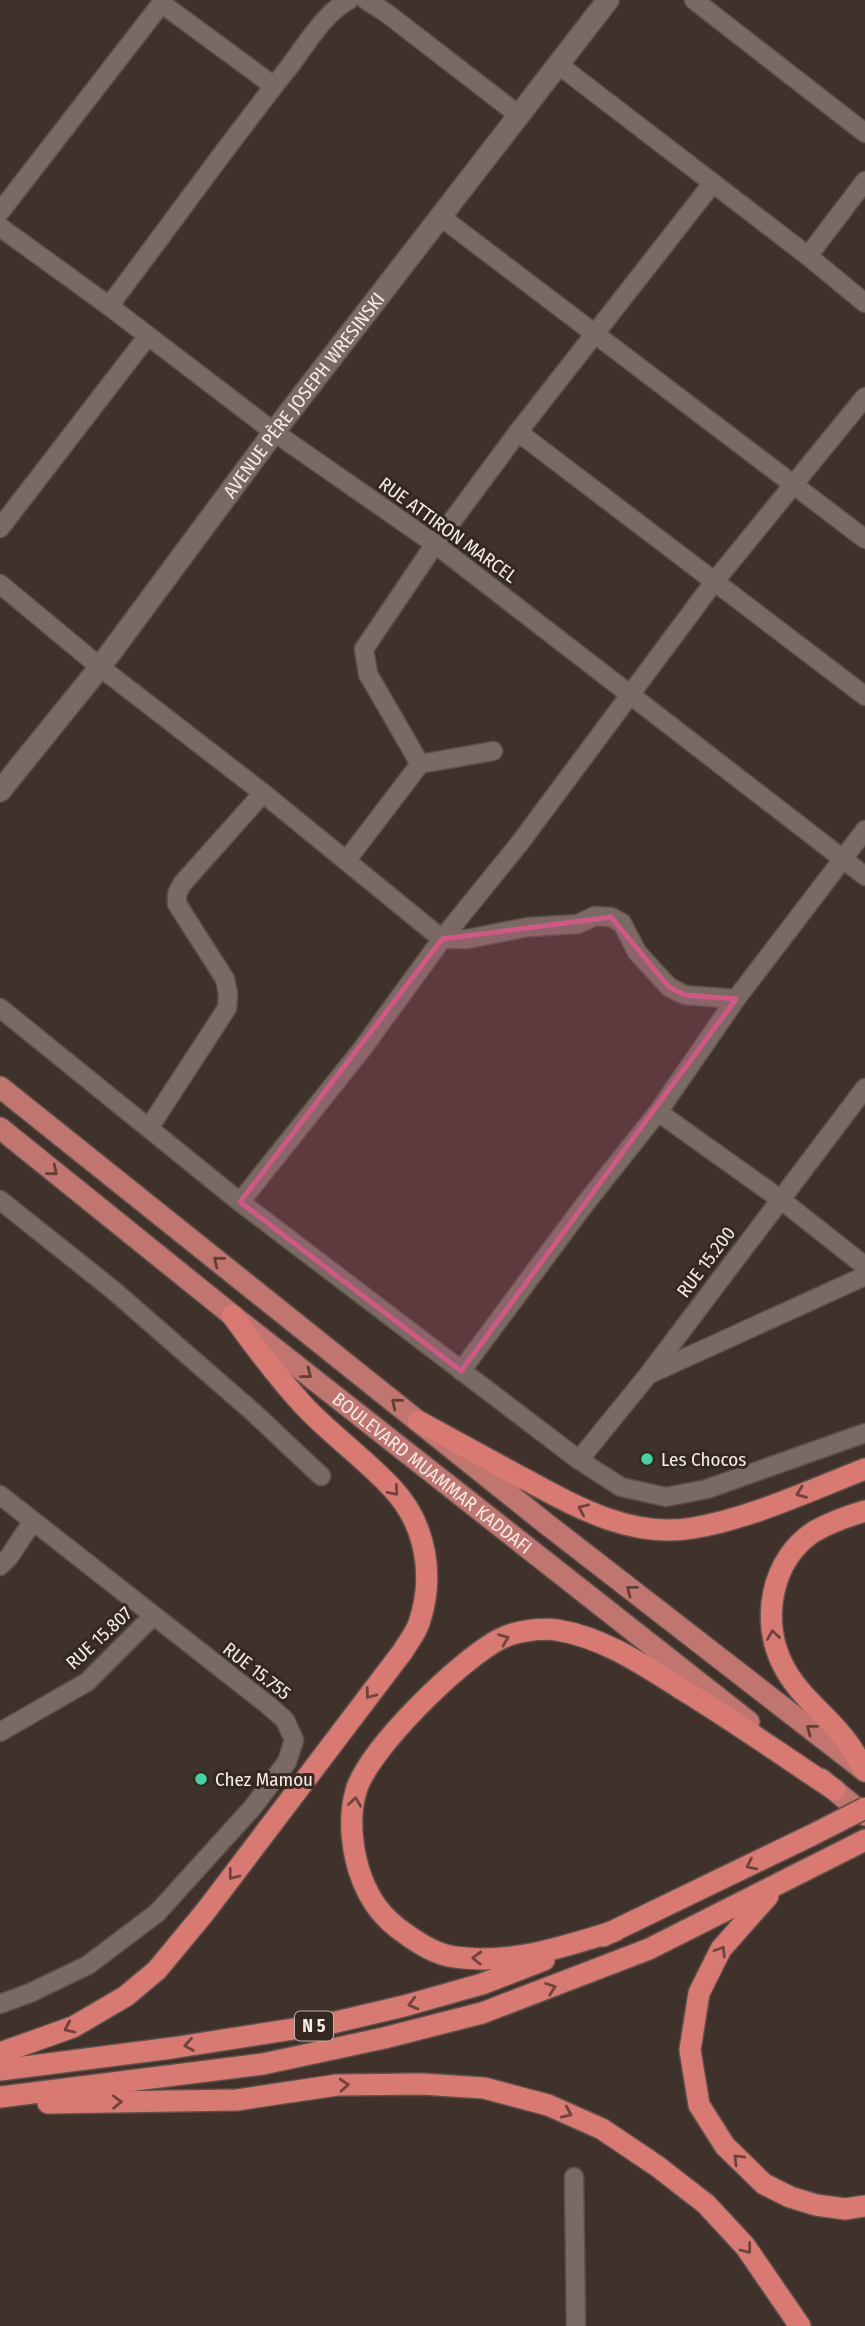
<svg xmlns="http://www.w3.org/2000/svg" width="865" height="2326" viewBox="0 0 865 2326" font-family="'Fira Sans Condensed',sans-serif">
	<rect width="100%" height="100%" fill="#3f322b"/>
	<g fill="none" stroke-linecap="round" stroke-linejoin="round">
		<g stroke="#5c504a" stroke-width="21">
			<g id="minor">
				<path d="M366,0l19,12 135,104"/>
				<path d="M694,0l171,133"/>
				<path d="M161,3l113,83"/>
				<path d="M559,65l249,191 57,47"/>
				<path d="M0,212l164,-212"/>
				<path d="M441,217l424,322"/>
				<path d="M0,227l109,79 165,126 161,112 430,332"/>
				<path d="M808,256l57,-75"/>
				<path d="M109,306c60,-79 118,-161 180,-239 17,-22 35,-54 60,-67"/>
				<path d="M518,432l347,264"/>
				<path d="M0,528l147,-191"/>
				<path d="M0,584l100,83 163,126 179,146h25l61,-12 50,-3 17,-8 16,1 11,6 15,29 32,35 16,8 51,4"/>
				<path d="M493,751l-73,13 -52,-90 -4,-25 71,-105 83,-112 194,-248"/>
				<path d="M346,861l74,-97"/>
				<path d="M0,1008l240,194 339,258 42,27 45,10 41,-8 158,-56"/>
				<path d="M658,1112l122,87 85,67"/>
				<path d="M149,1128l78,-120 1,-14 -3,-15 -48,-75v-10l5,-10 81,-91"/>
				<path d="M0,1200l113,90 140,122 68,64"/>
				<path d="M240,1202l122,-153 80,-110 77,-95 195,-262 151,-185"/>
				<path d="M461,1371l124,-167 73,-92 78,-113 129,-169"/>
				<path d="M652,1373l213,-97"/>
				<path d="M579,1460l69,-85 217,-287"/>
				<path d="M0,1495l268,210 17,15 9,20 -7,22 -34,45 -96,106 -69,52 -58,28 -30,11"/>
				<path d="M0,1566l9,-9 24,-36"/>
				<path d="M0,1732l87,-50 66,-66"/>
				<path d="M574,2177l2,149"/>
			</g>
		</g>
		<g stroke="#5c504a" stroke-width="24">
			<g id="tertiary">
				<path id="s1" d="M0,791l100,-124 174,-235 334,-432"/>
			</g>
		</g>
		<g stroke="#5c504a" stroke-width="24">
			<g id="primary">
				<path d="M0,1087l544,435 321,249"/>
				<path id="s2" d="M0,1128l232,187 517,407"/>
				<path d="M821,1779l44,36"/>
			</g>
		</g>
		<g stroke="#5c504a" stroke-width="24">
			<g id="trunk">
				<path d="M418,1421c33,18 66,36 99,54 54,29 112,64 176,53 56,-9 118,-38 172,-59"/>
				<path d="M865,1771c-6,-9 -10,-19 -17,-28 -19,-27 -50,-47 -65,-78 -23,-44 -12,-106 32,-134 16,-9 33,-15 50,-20"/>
				<path d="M768,1896l-47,53 -22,44 -9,57 9,55 26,41 39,38 26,13 26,8 29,4 20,-3"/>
				<path d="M615,1931c-51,16 -106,34 -160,26 -19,-2 -37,-14 -52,-25 -20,-14 -32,-30 -41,-53 -10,-26 -14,-61 -6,-88 12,-42 105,-132 144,-152 15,-8 39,-11 57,-9 45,7 85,34 123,58 53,32 103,68 155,102"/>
				<path d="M603,1936l209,-101"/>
				<path d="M0,2053l73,-26 53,-31 31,-26 48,-58 198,-261c5,-9 13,-18 16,-28 16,-47 7,-99 -27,-135 -27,-29 -59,-52 -86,-80 -27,-29 -51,-61 -74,-93"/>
				<path d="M0,2070l172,-22 160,-25 72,-17 78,-22 62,-24"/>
				<path d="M0,2097l263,-33 121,-26 98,-25 167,-64 216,-109"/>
				<path d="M48,2103l189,-3 100,-15 85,-1 62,4 64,17 54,24 55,37 49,38 39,42 55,80"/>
			</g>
		</g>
		<use href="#minor" stroke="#796a63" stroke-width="18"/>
		<use href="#tertiary" stroke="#796a63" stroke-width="21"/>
		<use href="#primary" stroke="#c0756e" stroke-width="21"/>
		<use href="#trunk" stroke="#d87972" stroke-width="21"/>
		<g stroke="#5c504a" stroke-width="24" stroke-linecap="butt">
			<path id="trunk-bridge" d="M812,1835l53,-27"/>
		</g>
		<use href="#trunk-bridge" stroke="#d87972" stroke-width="21"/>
	</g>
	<defs><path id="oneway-chevron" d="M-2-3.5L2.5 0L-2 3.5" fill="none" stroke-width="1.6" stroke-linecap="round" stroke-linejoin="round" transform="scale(1.75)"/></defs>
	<g stroke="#5f3f38">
		<use href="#oneway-chevron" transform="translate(53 1171) rotate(39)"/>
		<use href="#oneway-chevron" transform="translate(218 1261) rotate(-141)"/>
		<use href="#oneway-chevron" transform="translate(307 1374) rotate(38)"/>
		<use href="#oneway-chevron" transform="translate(396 1403) rotate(-141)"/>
		<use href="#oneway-chevron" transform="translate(631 1590) rotate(-142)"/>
		<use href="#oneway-chevron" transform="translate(811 1729) rotate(-142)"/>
	</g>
	<g stroke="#6e443d">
		<use href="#oneway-chevron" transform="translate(394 1491) rotate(49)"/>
		<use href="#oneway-chevron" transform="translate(801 1493) rotate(159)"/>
		<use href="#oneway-chevron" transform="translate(583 1509) rotate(-156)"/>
		<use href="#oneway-chevron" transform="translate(773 1635) rotate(-99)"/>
		<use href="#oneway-chevron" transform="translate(504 1639) rotate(-22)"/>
		<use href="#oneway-chevron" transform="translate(370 1694) rotate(127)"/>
		<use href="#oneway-chevron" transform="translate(355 1802) rotate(-82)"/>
		<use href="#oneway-chevron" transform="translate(751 1865) rotate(154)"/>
		<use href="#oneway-chevron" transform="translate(233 1875) rotate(127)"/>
		<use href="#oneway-chevron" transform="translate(721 1951) rotate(-58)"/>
		<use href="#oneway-chevron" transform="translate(477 1958) rotate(-178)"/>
		<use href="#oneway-chevron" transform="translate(551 1988) rotate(-20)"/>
		<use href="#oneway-chevron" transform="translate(413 2004) rotate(165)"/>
		<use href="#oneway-chevron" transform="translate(69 2028) rotate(156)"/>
		<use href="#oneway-chevron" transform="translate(189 2045) rotate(171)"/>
		<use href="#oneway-chevron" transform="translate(344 2085) rotate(-3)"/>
		<use href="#oneway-chevron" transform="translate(117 2102) rotate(-1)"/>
		<use href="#oneway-chevron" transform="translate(567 2113) rotate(24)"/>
		<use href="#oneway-chevron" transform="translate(738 2159) rotate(-135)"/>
		<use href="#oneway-chevron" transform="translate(747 2249) rotate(52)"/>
	</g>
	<path fill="#d15885" fill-opacity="0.2" stroke="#d15885" stroke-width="5" stroke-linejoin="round" d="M611,917l58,70 16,8 51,4 -275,372 -221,-169 202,-263z"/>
	<g fill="#3fd4a2" stroke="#352821" stroke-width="2.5">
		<circle cx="647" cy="1459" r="7"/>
		<circle cx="201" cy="1779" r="7"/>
	</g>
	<g text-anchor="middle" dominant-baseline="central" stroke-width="6" stroke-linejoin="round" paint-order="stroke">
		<rect fill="#352821" stroke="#bbb1ac" stroke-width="2" x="295" y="2011.5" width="38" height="29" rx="5"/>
		<g font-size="18" font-weight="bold" fill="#f5ece8">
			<text x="314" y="2026">N 5</text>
		</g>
		<g font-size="19" fill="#f5ece8" stroke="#352821">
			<text stroke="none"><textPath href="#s1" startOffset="499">AVENUE PÈRE JOSEPH WRESINSKI</textPath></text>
			<text transform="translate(448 530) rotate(36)">RUE ATTIRON MARCEL</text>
			<text transform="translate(706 1262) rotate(-53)">RUE 15.200</text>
			<text stroke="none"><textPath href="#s2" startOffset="553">BOULEVARD MUAMMAR KADDAFI</textPath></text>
			<text transform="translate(99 1638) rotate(-43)">RUE 15.807</text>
			<text transform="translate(257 1671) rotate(38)">RUE 15.755</text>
		</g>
		<g font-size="19" fill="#f5ece8" stroke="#352821" text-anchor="start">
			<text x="661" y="1459">Les Chocos</text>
			<text x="215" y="1779">Chez Mamou</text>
		</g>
	</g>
</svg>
